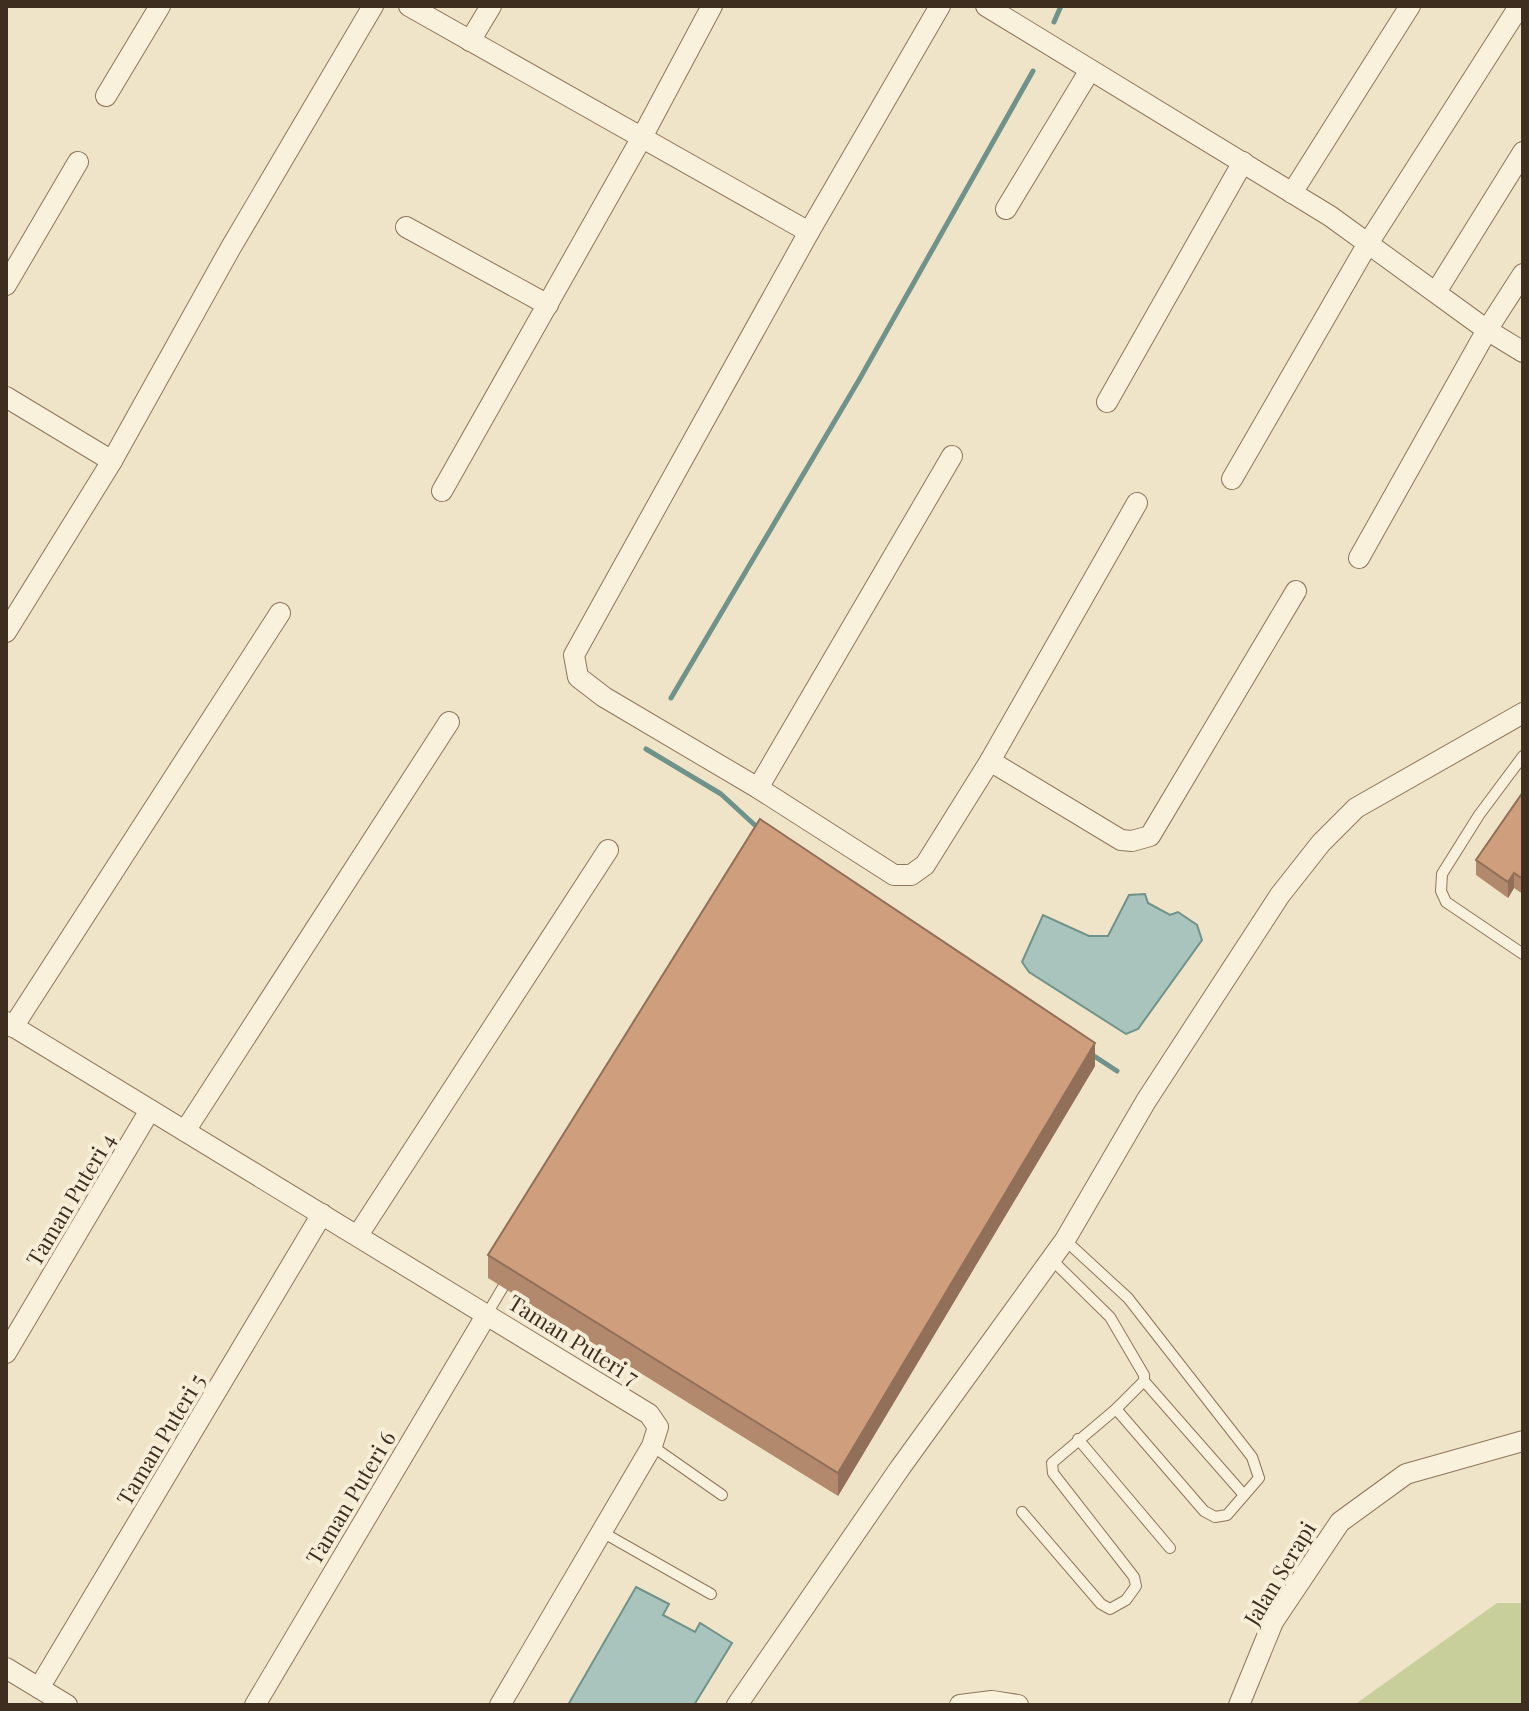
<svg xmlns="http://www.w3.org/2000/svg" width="1529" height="1711" viewBox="0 0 1529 1711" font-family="'Playfair Display',serif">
	<rect width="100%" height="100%" fill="#f0e4c8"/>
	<path fill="#c9cf9b" d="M1497,1603h26v102h-169z"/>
	<g fill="#a9c4bc" stroke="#6f938a" stroke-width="2">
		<path d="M1145,894l3,9 22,12 8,-3 19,13 5,15 -64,89 -12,5 -97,-62 -7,-10 21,-47 46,21h19l21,-41z"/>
		<path d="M636,1587l33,17 -6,11 32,17 5,-9 32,20 -38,62h-126z"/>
	</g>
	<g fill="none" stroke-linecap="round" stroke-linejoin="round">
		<g stroke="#6f938a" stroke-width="5">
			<path d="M1054,22l7,-16"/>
			<path d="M671,698l188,-318 174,-309"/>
			<path d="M646,749l75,45 37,34"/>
			<path d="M1091,1054l26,17"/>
		</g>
		<g stroke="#8d765c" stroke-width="12">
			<g id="service">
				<path d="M1523,756l-44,59 -37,59 -1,17 5,11 77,52"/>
				<path d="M1065,1240l63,58 124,159 7,21 -32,37 -12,2 -11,-6 -88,-102"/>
				<path d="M487,1314l22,-37"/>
				<path d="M1144,1381l100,114"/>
				<path d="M1078,1439l92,109"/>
				<path d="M652,1446l70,49"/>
				<path d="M1022,1512l79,92 9,5 16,-9 10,-14 -2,-9 -81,-104 -1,-10 64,-54 28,-28v-6l-34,-58 -59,-58"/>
				<path d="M602,1532l109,62"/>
			</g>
		</g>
		<g stroke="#8d765c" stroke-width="22">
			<g id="minor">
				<path d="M409,6l400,226"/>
				<path d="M940,6l-131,226 -235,423 4,22 26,20 154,91 136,87h17l14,-10 65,-104 147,-258"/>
				<path d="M986,6l344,210 157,114 36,22"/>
				<path d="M470,41l21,-35"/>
				<path d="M106,96l54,-90"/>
				<path d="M1292,193l118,-187"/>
				<path d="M1006,209l84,-139"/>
				<path d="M406,227l142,78"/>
				<path d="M6,285l72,-123"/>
				<path d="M1436,292l87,-140"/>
				<path d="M6,397l106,64 118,-212 143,-243"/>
				<path d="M1107,402l136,-240"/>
				<path d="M1232,479l135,-234 148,-232h8"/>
				<path d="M442,491l199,-352 71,-133"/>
				<path d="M1359,558l128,-228 36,-56"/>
				<path d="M6,632l106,-171"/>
				<path d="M990,761l131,79 11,1 18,-5 146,-245"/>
				<path d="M758,788l194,-332"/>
				<path d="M6,1022l643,392 9,13 -6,19 -152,259"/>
				<path d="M13,1027l267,-414"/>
				<path d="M185,1131l264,-409"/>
				<path d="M358,1235l250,-385"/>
				<path d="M6,1353l144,-243"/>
				<path d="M6,1668l61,37"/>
				<path d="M39,1688l283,-474"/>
				<path d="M255,1705l232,-391"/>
				<path d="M737,1705l163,-237 165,-228 81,-139 134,-206 41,-52 35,-35 167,-95"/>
				<path d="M960,1705l32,-4 26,4"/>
				<path d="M1239,1705l34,-83 67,-100 66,-48 117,-33"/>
			</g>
		</g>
		<use href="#service" stroke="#faf1dc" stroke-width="10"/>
		<use href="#minor" stroke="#faf1dc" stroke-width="20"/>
	</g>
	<g fill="#b2896c">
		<path d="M1523,792v102l-9,-6 -6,10 -32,-23v-15z"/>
		<path d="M1095,1066l-257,430 -350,-218v-23z"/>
	</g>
	<g fill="#916f58">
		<path d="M1514,873v15l-6,10v-16z"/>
		<path d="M1095,1043v23l-257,430v-23z"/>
	</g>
	<g fill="#cf9f7d" stroke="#916f58" stroke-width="2">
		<path d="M1523,792v87l-9,-6 -6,9 -32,-22z"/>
		<path d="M760,819l335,224 -257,430 -350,-218z"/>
	</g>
	<g text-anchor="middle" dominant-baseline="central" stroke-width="8" stroke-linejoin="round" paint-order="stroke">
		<g font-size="22" fill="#3d2e20" stroke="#f7eed8">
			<text transform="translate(70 1199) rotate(-59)">Taman Puteri 4</text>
			<text transform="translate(574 1339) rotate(32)">Taman Puteri 7</text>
			<text transform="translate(160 1439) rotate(-59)">Taman Puteri 5</text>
			<text transform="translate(350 1497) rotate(-59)">Taman Puteri 6</text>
			<text transform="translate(1279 1573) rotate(-59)">Jalan Serapi</text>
		</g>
	</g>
	<rect width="1529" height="1711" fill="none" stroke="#3d2e20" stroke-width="16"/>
</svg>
